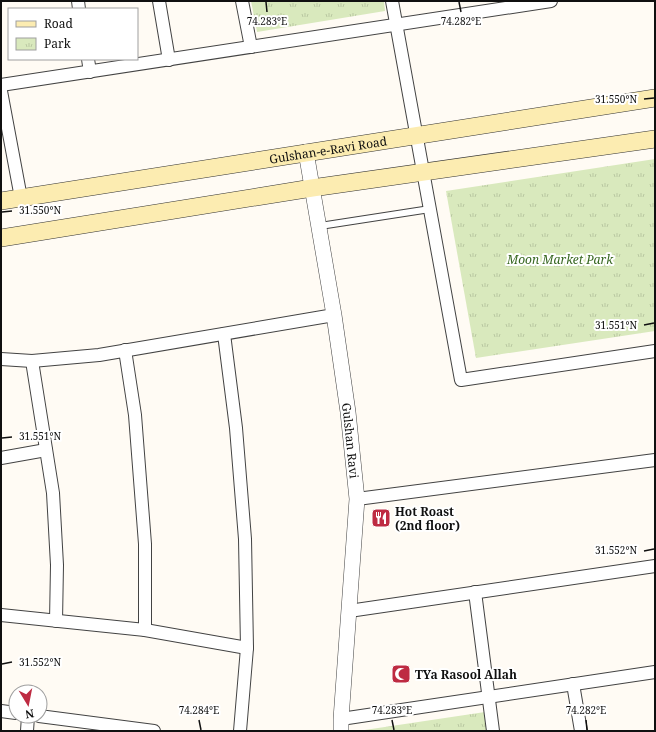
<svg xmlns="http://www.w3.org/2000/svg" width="656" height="732" viewBox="0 0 656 732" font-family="'Noto Serif',serif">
	<defs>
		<pattern id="park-tufts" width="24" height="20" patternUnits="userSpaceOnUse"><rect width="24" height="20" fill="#d9e9bd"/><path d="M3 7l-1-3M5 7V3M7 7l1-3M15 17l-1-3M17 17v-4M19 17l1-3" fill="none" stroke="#b9c7a1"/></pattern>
	</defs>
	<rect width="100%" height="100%" fill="#fffbf4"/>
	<g fill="url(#park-tufts)">
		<path d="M251,1h133l1,10 -128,21z"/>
		<path d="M655,159v172l-179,27 -30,-167z"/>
		<path d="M485,712l2,19h-129z"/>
	</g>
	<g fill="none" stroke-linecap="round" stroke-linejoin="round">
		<g stroke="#434343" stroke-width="8">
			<path id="service" d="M320,226l110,-17"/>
		</g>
		<g stroke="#434343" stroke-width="14">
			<g id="minor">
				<path d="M78,1l1,8"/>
				<path d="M159,1l10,59"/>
				<path d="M242,1l9,46"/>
				<path d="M392,1l69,379 194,-29"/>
				<path d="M88,59l2,13"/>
				<path d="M1,85l550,-84"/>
				<path d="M1,91l20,107"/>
				<path d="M224,334l12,94 9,111 2,109 -7,83"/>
				<path d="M125,350l10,65 10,129v86"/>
				<path d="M1,359l31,2 67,-6 235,-40"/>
				<path d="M32,361l21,132 4,72 -1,56"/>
				<path d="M1,458l45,-8"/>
				<path d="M357,499l298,-39"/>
				<path d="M475,592l18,139"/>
				<path d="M349,611l306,-45"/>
				<path d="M1,615l144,15 102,18"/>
				<path d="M573,684l8,47"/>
				<path d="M1,711l15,2"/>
				<path d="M39,716l115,15"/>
				<path d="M341,719l314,-47"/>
				<path d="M27,731l1,-15"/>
			</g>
		</g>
		<g stroke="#434343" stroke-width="16">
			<g id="tertiary">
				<path id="s1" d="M306,152l28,163 14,97 9,87 -16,220v12"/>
			</g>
		</g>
		<g stroke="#323232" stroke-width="18">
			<g id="secondary">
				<path id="s2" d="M1,201l654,-103"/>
				<path d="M1,238l311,-50 343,-49"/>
			</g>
		</g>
		<use href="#service" stroke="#fff" stroke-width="6"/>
		<use href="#minor" stroke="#fff" stroke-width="12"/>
		<use href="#tertiary" stroke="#fff" stroke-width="15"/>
		<use href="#secondary" stroke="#fcecb1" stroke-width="17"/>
	</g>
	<path fill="none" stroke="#101010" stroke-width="1.5" d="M266,2l1,10M459,2l2,10M644,99l10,-1M2,212l10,-1M644,325l10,-2M2,438l10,-1M644,551l10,-2M2,664l10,-2M199,720l2,10M392,720l2,10M586,720l1,10"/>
	<defs>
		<g id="restaurant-square" transform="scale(1)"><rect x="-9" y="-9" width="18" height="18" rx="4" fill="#be2b42" stroke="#fff"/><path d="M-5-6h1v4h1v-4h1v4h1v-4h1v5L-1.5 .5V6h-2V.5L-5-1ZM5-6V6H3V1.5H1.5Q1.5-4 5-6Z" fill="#fff"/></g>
		<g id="mosque-square" transform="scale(1)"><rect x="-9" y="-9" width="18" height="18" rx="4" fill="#be2b42" stroke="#fff"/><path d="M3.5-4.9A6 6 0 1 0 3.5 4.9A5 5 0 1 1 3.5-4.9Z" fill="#fff"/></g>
	</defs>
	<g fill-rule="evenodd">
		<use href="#restaurant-square" x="381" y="518"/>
		<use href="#mosque-square" x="401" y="674"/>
	</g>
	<g text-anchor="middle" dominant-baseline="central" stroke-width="4" stroke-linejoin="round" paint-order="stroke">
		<g font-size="12" fill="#101010" stroke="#fff">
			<text stroke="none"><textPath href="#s2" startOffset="331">Gulshan-e-Ravi Road</textPath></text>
			<text stroke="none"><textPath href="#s1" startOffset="292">Gulshan Ravi</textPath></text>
		</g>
		<g font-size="12" font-style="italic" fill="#376721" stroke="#fff">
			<text x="560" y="259">Moon Market Park</text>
		</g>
		<g font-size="12" font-weight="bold" fill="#101010" stroke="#fff" text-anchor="start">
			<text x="395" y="511">Hot Roast<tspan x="395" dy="14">(2nd floor)</tspan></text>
			<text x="415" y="674">TYa Rasool Allah</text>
		</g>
	</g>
	<g font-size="10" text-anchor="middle" fill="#101010" stroke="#fff" stroke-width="4" stroke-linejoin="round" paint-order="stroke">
		<text x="267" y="25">74.283°E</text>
		<text x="461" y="25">74.282°E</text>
		<text x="616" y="103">31.550°N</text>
		<text x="40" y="214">31.550°N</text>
		<text x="616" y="329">31.551°N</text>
		<text x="40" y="440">31.551°N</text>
		<text x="616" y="554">31.552°N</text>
		<text x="40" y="666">31.552°N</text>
		<text x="199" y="714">74.284°E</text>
		<text x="392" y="714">74.283°E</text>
		<text x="586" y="714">74.282°E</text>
	</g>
	<rect width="656" height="732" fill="none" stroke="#101010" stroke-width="4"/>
	<rect x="8" y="8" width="130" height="52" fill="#ffffff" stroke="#9f9f9f"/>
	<rect x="16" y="21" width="20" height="6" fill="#fcecb1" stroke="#9f9f9f"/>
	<text x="44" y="28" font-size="12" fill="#101010">Road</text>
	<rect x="16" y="38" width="20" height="12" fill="url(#park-tufts)" stroke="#9f9f9f"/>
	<text x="44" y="48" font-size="12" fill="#101010">Park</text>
	<g transform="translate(28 704) rotate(170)"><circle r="19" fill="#ffffff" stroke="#9f9f9f"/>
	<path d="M0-3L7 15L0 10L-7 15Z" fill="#be2b42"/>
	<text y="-6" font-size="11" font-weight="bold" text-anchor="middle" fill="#101010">N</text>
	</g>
</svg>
